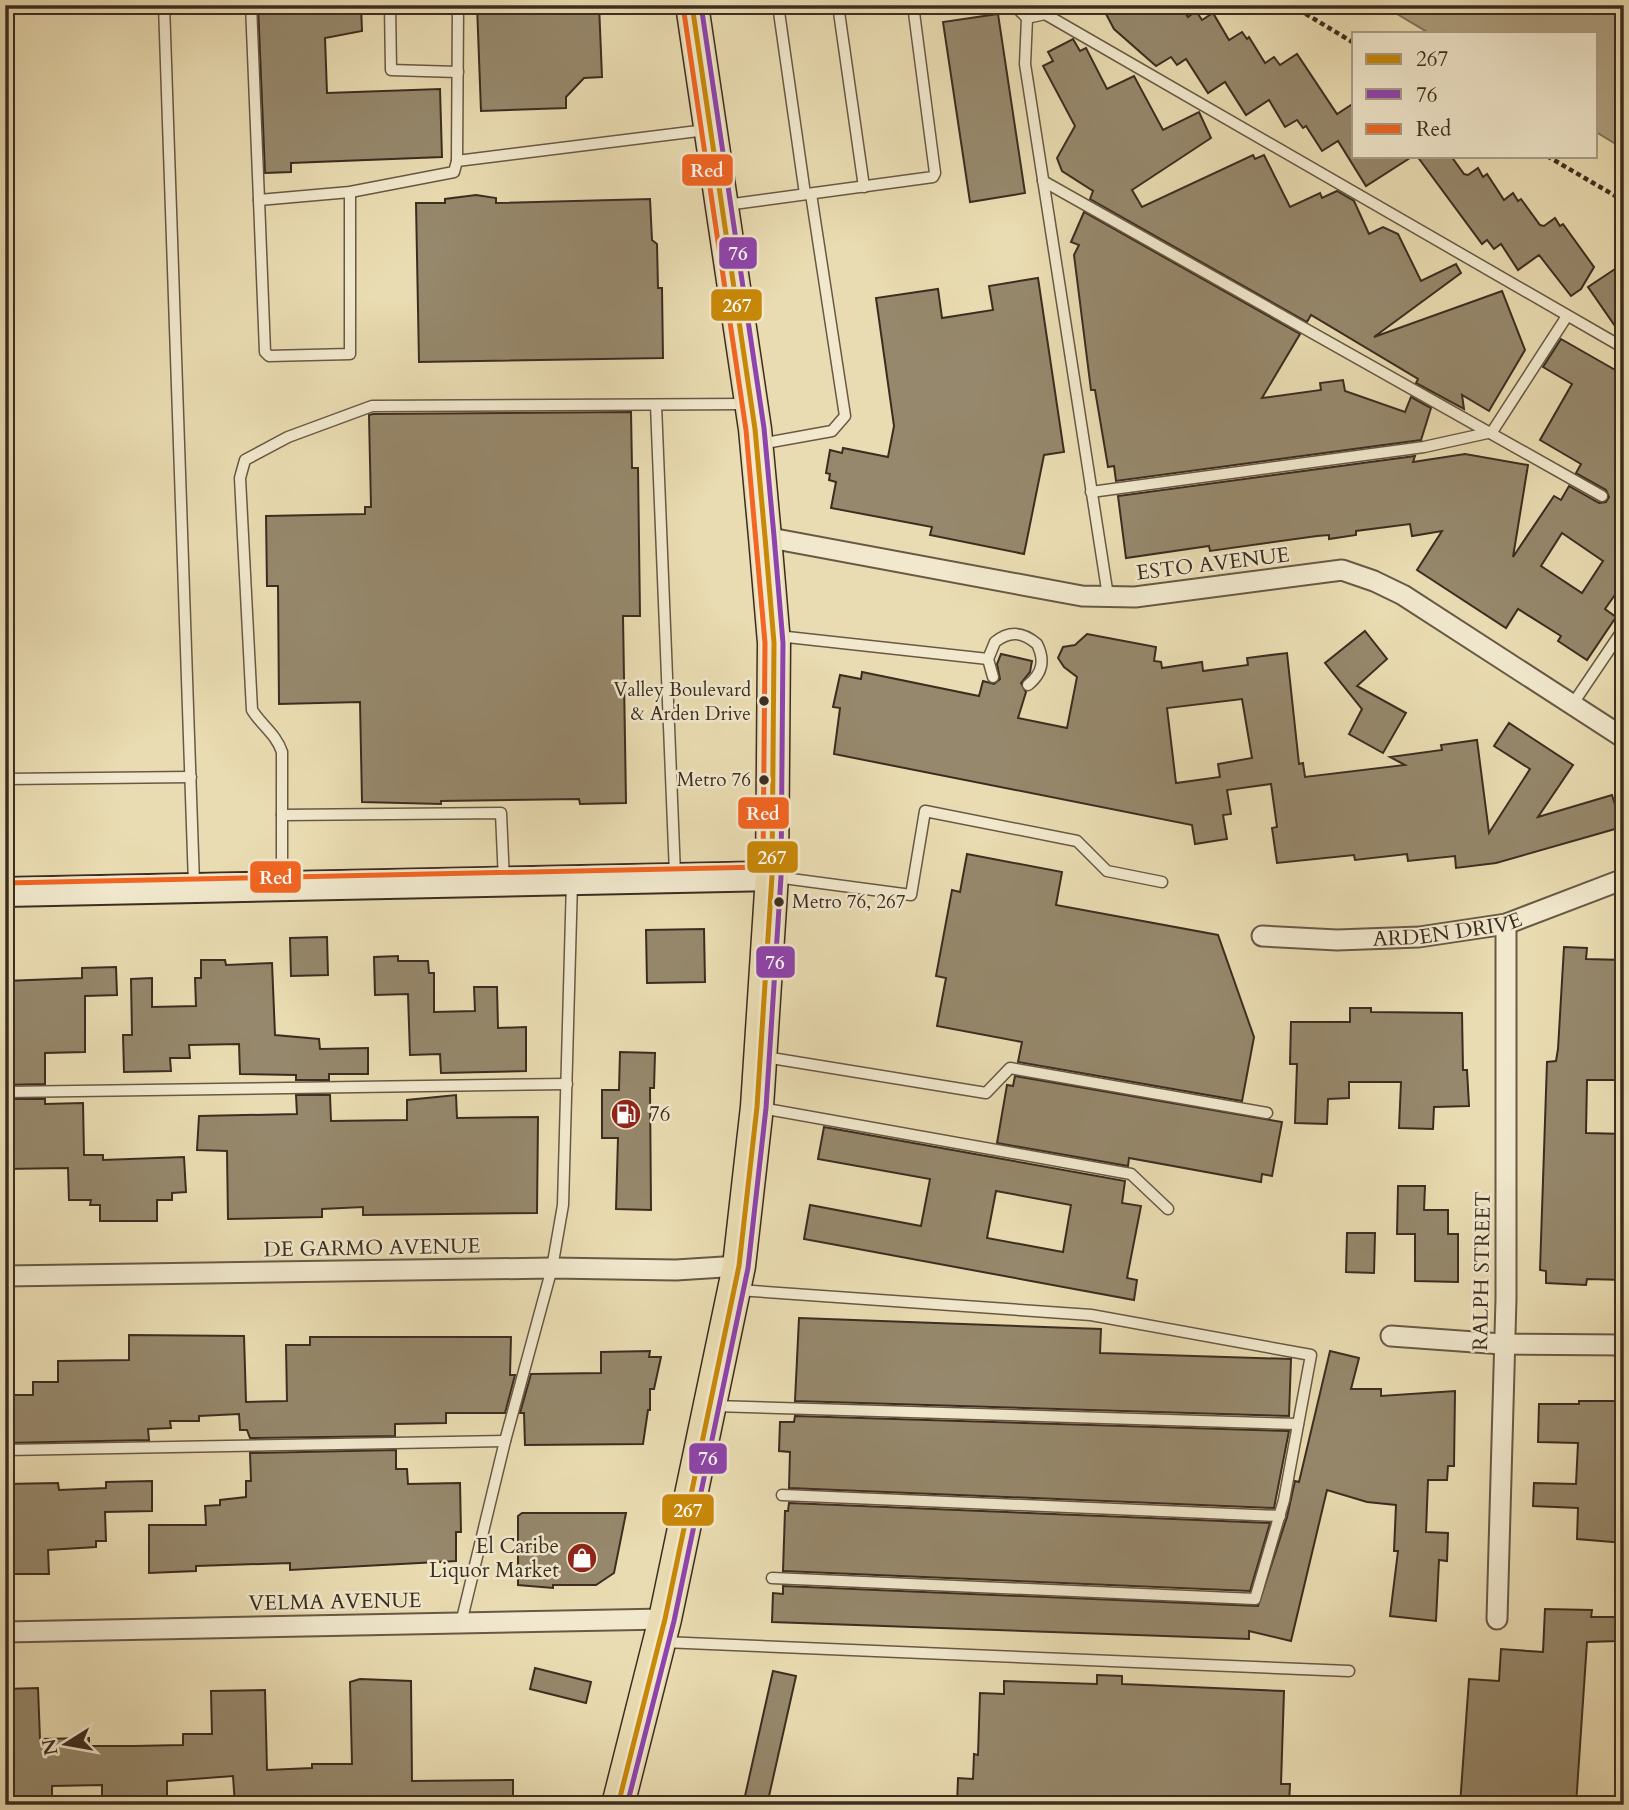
<svg xmlns="http://www.w3.org/2000/svg" width="1629" height="1810" viewBox="0 0 1629 1810" font-family="Cardo,serif">
	<rect width="100%" height="100%" fill="#eadcb2"/>
	<filter id="stains"><feTurbulence type="fractalNoise" baseFrequency=".00286" numOctaves="4"/><feColorMatrix values="0 0 0 0 .2 0 0 0 0 .09 0 0 0 0 .02 0 0 0 .5 -.17"/></filter>
	<radialGradient id="worn" r=".72"><stop offset=".6" stop-color="#630" stop-opacity="0"/><stop offset="1" stop-color="#630" stop-opacity=".3"/></radialGradient>
	<path fill="#afa080" stroke="#81725a" stroke-width="2" d="M1382,5h225l17,10v134l-28,-17v-99h-167z"/>
	<g fill="#96886c" stroke="#3c2d20" stroke-width="2" fill-rule="evenodd">
		<path d="M258,5h103l1,26 -37,7 2,55 113,-4 2,68 -151,6v9l-26,1z"/>
		<path d="M477,5h122l3,72 -18,1 -18,19v11l-85,3z"/>
		<path d="M1116,5h64l8,12 8,-6 6,9 11,-7 16,27 13,-8 5,7 2,-2 16,26 9,-6 6,8 17,-11 40,60 17,-11v53h59l-47,30 -28,-45 -16,10 -16,-25 -3,2 -6,-8 -12,7 -16,-27 -23,15 -21,-33 -17,11 -22,-34 -9,6 -6,-8 -15,9 -42,-37 -9,-17z"/>
		<path d="M998,14l27,179 -55,9 -27,-180z"/>
		<path d="M1073,39l7,12 6,-3 21,41 27,-13 29,54 36,-18 12,26 -79,52 10,17 111,-52 2,4 9,-4 26,52 30,-14 2,5 15,-7 17,10 15,33 14,-7 15,7 23,47 35,-17 5,9 -87,64 128,-46 23,59 -36,61 -27,-16 2,14 -48,-26 2,-4 -107,-64 -4,7 -217,-123 3,-8 -31,-20 -5,-13 18,-32 -32,-60 10,-5 -5,-9z"/>
		<path d="M1417,156h34l13,18 4,1 10,-7 5,9 4,-3 17,26 9,-7 5,8 3,-2 19,26 4,1 11,-8 5,8 3,-2 31,43 -13,22 -10,7 -32,-41 -21,15 -17,-26 -7,5 -7,-9 -5,4z"/>
		<path d="M476,195l20,3v5l154,-4 2,41 5,4 1,44h4l1,70 -244,4 -3,-159h29v-4z"/>
		<path d="M1084,212l216,122 -38,64 59,-8 -1,-7 23,-3 2,11 60,21 6,-15 20,11 -10,32 -305,41 -2,-15 -6,1 -13,-77h-4l-17,-135 5,-10 -8,-3z"/>
		<path d="M1624,263v76l-36,-52z"/>
		<path d="M1038,278l26,174 -20,3 -20,99 -94,-19 2,-8 -101,-19 5,-26 -7,-2 1,-6 -4,-1 4,-23 12,3 1,-5 45,9 6,-31 -18,-128 62,-9 4,29 51,-8 -4,-24z"/>
		<path d="M1561,339l63,36v207l-19,27 11,8 -29,43 -29,-19 3,-5 -43,-27 -12,19 -89,-58 25,-39 -30,5 -2,-12 -54,7v4l-27,4v-4l-12,1 -107,15 -1,-5 -83,12 -8,-62 297,-40 -2,6 52,-8 63,11 -15,92 41,-61 7,4 8,-14 30,17 7,-1 3,-5 -3,-7 -30,-17 5,-9 -41,-24 32,-56 -29,-17zM1562,533l41,28 -21,32 -41,-27z"/>
		<path d="M631,412l1,56h6l2,148h-17l3,187 -46,1 -1,-5 -138,2v3l-79,-2 -2,-100 -81,2 -1,-118h-11l-1,-70 99,-2v-7h6l-2,-92 4,-1z"/>
		<path d="M1365,631l22,28 -30,27 49,27 -23,40 -34,-19 13,-25 -37,-46z"/>
		<path d="M1087,634l69,13 -2,14 7,1 1,6 40,-6 1,9 45,-6 -1,-7 40,-5 12,111 4,-1 2,14 100,-12 -15,-8 52,-7 -1,-5 36,-5 12,93 41,-64 -36,-23 15,-23 64,42 -35,52 74,-22 10,32 -126,36 -40,5 -1,-12 -47,5 -1,-7 -52,6 -1,-5 -77,8 -5,-35 5,-1 -6,-43 -44,6 4,24 -8,1 4,24 -32,5 -3,-19 -358,-71 6,-46 -7,-1 7,-32 21,4 1,-7 117,24 4,-15 11,3 6,-5 -3,-15 4,-10 31,7 -2,11 -9,11 5,9 -8,26 49,10 10,-51 -13,-10 -6,-9 5,-11 12,-2zM1242,699l10,59 -34,6 2,13 -44,6 -9,-75z"/>
		<path d="M967,854l95,18 -6,33 162,30 36,102 -12,64 -224,-39 4,-20 -85,-16 9,-48 -10,-2 16,-86 8,2z"/>
		<path d="M704,929l1,53 -58,1 -1,-53z"/>
		<path d="M327,937l1,38 -37,1 -1,-38z"/>
		<path d="M1564,947l23,1 -1,11 38,1v59h-8v61h-29l-1,53 38,1v146l-37,-1 -1,6 -40,-2v-12l-6,-1 7,-208 9,-1 2,-12z"/>
		<path d="M398,956v5h30l1,12h5v39l41,-1 -1,-24h23l1,41 28,-1v44l-85,2 -1,-19 -30,1 -2,-61 -33,1 -1,-38z"/>
		<path d="M201,960h24l1,5 46,-2 3,72 44,4 1,10 48,-1v26h-39v6h-33v-5l-56,-1 -1,-30 -50,1 1,13h-20l1,13 -47,1 -1,-37h9l-1,-56 21,-1v29l44,-1 -1,-28h6z"/>
		<path d="M116,967l1,28 -32,1v56l-40,1v31l-40,1v-104l77,-3v-10z"/>
		<path d="M1350,1008h21v4l91,1 1,57h4l2,36 -35,1 -1,22 -34,-1 2,-46h-52v16l-21,1 -1,25 -32,-1 2,-59h-7l1,-42h59z"/>
		<path d="M620,1052l35,1 -1,35h-4l1,122 -35,-1 2,-71h-16v-48h17z"/>
		<path d="M1015,1076l267,46 -10,54 -10,-2 -1,8 -132,-24 -1,8 -131,-23 10,-58 6,1z"/>
		<path d="M296,1095h34l1,26 76,-1v-20l49,-5 1,23 81,-1 -1,96 -174,2v-8l-41,2v8l-94,2 -1,-68 -30,-1 2,-34 98,-2z"/>
		<path d="M5,1099h40v5l38,-1 1,52h19v5l81,-3 2,35 -14,1v7h-15v21h-57v-16h-10l1,-5h-22l-1,-32 -63,1z"/>
		<path d="M824,1127l301,54 -3,22 19,3 -14,72 10,2 -3,20 -330,-61 6,-34 111,21 9,-47 -112,-20zM996,1191l75,14 -8,47 -76,-14z"/>
		<path d="M1398,1186h27l-1,24h24v24h10v48l-43,-1v-47h-18z"/>
		<path d="M1347,1233h28l-1,40 -28,-1z"/>
		<path d="M799,1318l302,11 -1,24 191,6 -2,57 -494,-15z"/>
		<path d="M129,1335l115,1 2,66 41,-1 -1,-56h24v-8h201l-1,38h5l-10,38h-59v10l-51,1v12l-145,2 -3,-8h-7l-1,-16 -40,2v5h-29l1,7 -23,1 1,11 -144,3v-48h28v-13h25v-21l71,-1z"/>
		<path d="M650,1351l-1,6h12l-7,32h-4v21h-2l-5,34 -118,1 -1,-32h-4l11,-39 70,-1v-21z"/>
		<path d="M1330,1351l29,7 -8,31h30v7l74,-5 -1,75h-6l-1,14h-19l-2,52 22,1 -1,28 -8,-1 -3,61 -46,-5 8,-65h-4l2,-46 -29,-3 -40,-12 -36,151 -42,-10v8l-477,-17 1,-29 10,1v-8l475,20 29,-89 8,-36 4,1z"/>
		<path d="M1579,1401h45l-4,116h4v26l-47,-4 1,-31 -45,-2 1,-23 42,1 2,-41 -40,-1 1,-38h40z"/>
		<path d="M795,1416l494,15 -15,77 -485,-20 1,-36 -11,-1 1,-29h14z"/>
		<path d="M396,1450v19h11l1,15 52,-1 1,49h-5v29l-166,9v-7l-94,3v5l-47,2v-48h57l-1,-19 15,-1v-5l26,-3v-16h5l-1,-28z"/>
		<path d="M152,1481v30l-47,1 1,29h-10v6l-48,3 1,24h-44v-90l53,-1 1,7 47,-2v-6z"/>
		<path d="M789,1503l481,20 -20,68 -467,-20 2,-60h3z"/>
		<path d="M522,1513h104l-12,60 -18,12h-43v3l-35,-3v-69z"/>
		<path d="M1545,1609l47,1 -1,7h28l-1,24 -31,1 -11,163h-116l9,-126 30,2 2,-32 42,3z"/>
		<path d="M535,1668l56,14 -5,21 -56,-14z"/>
		<path d="M773,1671l23,5 -29,129h-24z"/>
		<path d="M1097,1675l25,1v8l162,7 -3,93h9l-1,21h-332l1,-27 15,1 1,-25 4,1 2,-62 24,1v-13l93,3z"/>
		<path d="M360,1679l51,2 1,100 101,-1v25h-278l-2,-29 -66,5v24h-28v-8h-37v-12l-50,1v15l-46,1 -1,-113 33,-1 2,51 49,-1v8h44l50,-1v-11h29l-1,-43 54,-1 2,80 45,-2v-4h40l-2,-82z"/>
	</g>
	<g fill="none" stroke-linecap="round" stroke-linejoin="round">
		<g stroke="#685944" stroke-width="13">
			<g id="lane">
				<path d="M164,5l30,879"/>
				<path d="M251,5l8,195"/>
				<path d="M390,5l1,65 67,2"/>
				<path d="M458,5l-1,156 249,-31"/>
				<path d="M778,5l27,189"/>
				<path d="M838,5l26,182"/>
				<path d="M1014,5l13,13 -2,46 83,532"/>
				<path d="M1027,18l18,-4 579,334"/>
				<path d="M1043,181l559,315"/>
				<path d="M350,192l-91,8 6,152 4,4 81,-2v-162l104,-20 3,-11"/>
				<path d="M726,205l207,-28 2,-4 -22,-168"/>
				<path d="M656,405l19,469"/>
				<path d="M760,444l72,-13 13,-15 -34,-222"/>
				<path d="M1091,492l333,-45 68,-15 75,-116"/>
				<path d="M778,636l210,23"/>
				<path d="M993,677l-5,-18 7,-17c15,-12 28,-10 42,2 8,16 6,29 -9,41"/>
				<path d="M1572,705l52,-77"/>
				<path d="M5,779l186,-2"/>
				<path d="M282,815l219,-2 3,68"/>
				<path d="M776,877l135,18 14,-84 152,30 30,30 55,11"/>
				<path d="M282,885v-133c-6,-18 -20,-26 -30,-42l-12,-232 5,-18 43,-23 84,-31 375,-2"/>
				<path d="M765,1057l221,36 24,-25 257,45"/>
				<path d="M5,1092l562,-8"/>
				<path d="M761,1108l370,66 37,35"/>
				<path d="M738,1290l353,25 220,40 -27,145 -29,99 -483,-21"/>
				<path d="M714,1406l584,18"/>
				<path d="M5,1450l500,-9"/>
				<path d="M782,1495l498,21"/>
				<path d="M461,1623l44,-182 47,-173 11,-63 9,-324"/>
				<path d="M663,1642l686,29"/>
			</g>
		</g>
		<g stroke="#685944" stroke-width="23">
			<g id="street">
				<path d="M765,537l317,59 53,1 207,-27 32,11 29,14 221,143"/>
				<path id="s1" d="M1262,936l75,4 82,-3 87,-13 118,-45"/>
				<path d="M5,1276l547,-8 124,2 63,-4"/>
				<path d="M1391,1336l111,8 122,1"/>
				<path d="M1497,1619l9,-320v-375"/>
				<path d="M5,1632l660,-13"/>
			</g>
		</g>
		<g stroke="#3c2d20" stroke-width="32">
			<path id="secondary" d="M5,892l767,-16"/>
		</g>
		<g stroke="#3c2d20" stroke-width="35">
			<path id="primary" d="M618,1805l47,-186 74,-353 18,-159 15,-231 2,-233 -9,-106 -10,-108 -63,-424"/>
		</g>
		<g stroke="#3c2d20" stroke-width="4.5" stroke-dasharray="5 3.5" stroke-linecap="butt">
			<path d="M1291,5l63,38"/>
			<path d="M1547,156l77,45"/>
		</g>
		<use href="#lane" stroke="#f1e8cd" stroke-width="10"/>
		<use href="#street" stroke="#f1e8cd" stroke-width="19"/>
		<use href="#secondary" stroke="#f1e8cd" stroke-width="28"/>
		<use href="#primary" stroke="#eadcb2" stroke-width="32"/>
		<g stroke="#f1e8cd" stroke-width="10">
			<path id="bus-1" d="M618,1805l47,-186 74,-353 18,-159 15,-231 2,-233 -9,-106 -10,-108 -63,-424"/>
		</g>
		<g stroke="#f1e8cd" stroke-width="10">
			<path id="bus-2" d="M627,1805l47,-184 74,-353 18,-160 15,-231 2,-234 -9,-107 -10,-108 -63,-423"/>
		</g>
		<g stroke="#f1e8cd" stroke-width="10">
			<path id="bus-3" d="M5,883l758,-16 2,-224 -19,-213 -63,-424"/>
		</g>
		<use href="#bus-1" stroke="#c88808" stroke-width="5"/>
		<use href="#bus-2" stroke="#8e44ad" stroke-width="5"/>
		<use href="#bus-3" stroke="#f26522" stroke-width="5"/>
	</g>
	<defs>
		<g id="fuel-disc" transform="scale(1.575)"><circle r="9.5" fill="#8f2418" stroke="#f1e8cd"/><path d="M-5.5-6h7V0h2V4h1.3V-2.5L3-4.5l.8-.8L6-3V5H2.5V1h-1V6h-7ZM-4.2-4.7v3.2H.2V-4.7Z" fill="#fff"/></g>
		<g id="shop-disc" transform="scale(1.575)"><circle r="9.5" fill="#8f2418" stroke="#f1e8cd"/><path d="M-5-2.5h2.3a2.7 3.5 0 0 1 5.4 0H5L5.5 6h-11ZM-1.5-2.5h3a1.5 2.3 0 0 0-3 0Z" fill="#fff"/></g>
	</defs>
	<g fill-rule="evenodd">
		<use href="#fuel-disc" x="626" y="1114"/>
		<use href="#shop-disc" x="582" y="1558"/>
	</g>
	<g fill="#3c2d20" stroke="#f1e8cd" stroke-width="2.5">
		<circle cx="764" cy="701" r="6"/>
		<circle cx="764" cy="780" r="6"/>
		<circle cx="779" cy="902" r="6"/>
	</g>
	<g text-anchor="middle" dominant-baseline="central" stroke-width="5" stroke-linejoin="round" paint-order="stroke">
		<g font-size="19" fill="#3c2d20" stroke="#f1e8cd" text-anchor="end">
			<text x="751" y="690">Valley Boulevard<tspan x="751" dy="24">&amp; Arden Drive</tspan></text>
			<text x="751" y="780">Metro 76</text>
			<text x="792" y="902" text-anchor="start">Metro 76, 267</text>
		</g>
		<g font-size="21" fill="#3c2d20" stroke="#f1e8cd">
			<text transform="translate(1213 564) rotate(-7)">ESTO AVENUE</text>
			<text stroke="none"><textPath href="#s1" startOffset="186">ARDEN DRIVE</textPath></text>
			<text transform="translate(372 1248) rotate(-1)">DE GARMO AVENUE</text>
			<text transform="translate(1482 1271) rotate(-89)">RALPH STREET</text>
			<text transform="translate(335 1602) rotate(-1)">VELMA AVENUE</text>
		</g>
		<g font-size="21" fill="#3c2d20" stroke="#f1e8cd" text-anchor="start">
			<text x="649" y="1114">76</text>
			<text x="559" y="1546" text-anchor="end">El Caribe<tspan x="559" dy="24">Liquor Market</tspan></text>
		</g>
	</g>
	<g stroke="#f1e8cd" stroke-width="2.5">
		<rect x="681" y="153" width="53" height="34" rx="7" fill="#f26522"/>
		<rect x="718" y="236" width="40" height="34" rx="7" fill="#8e44ad"/>
		<rect x="710" y="288" width="53" height="34" rx="7" fill="#c88808"/>
		<rect x="737" y="796" width="53" height="34" rx="7" fill="#f26522"/>
		<rect x="746" y="840" width="53" height="34" rx="7" fill="#c88808"/>
		<rect x="249" y="860" width="53" height="34" rx="7" fill="#f26522"/>
		<rect x="755" y="945" width="41" height="34" rx="7" fill="#8e44ad"/>
		<rect x="688" y="1442" width="40" height="33" rx="7" fill="#8e44ad"/>
		<rect x="661" y="1493" width="54" height="34" rx="7" fill="#c88808"/>
	</g>
	<g font-size="19" text-anchor="middle" font-weight="bold" fill="#fff">
		<text x="707" y="177">Red</text>
		<text x="738" y="260">76</text>
		<text x="737" y="312">267</text>
		<text x="763" y="820">Red</text>
		<text x="772" y="864">267</text>
		<text x="276" y="884">Red</text>
		<text x="775" y="969">76</text>
		<text x="708" y="1465">76</text>
		<text x="688" y="1517">267</text>
	</g>
	<rect width="1629" height="1810" fill="none" stroke="#eadcb2" stroke-width="28"/>
	<rect x="7" y="7" width="1615" height="1796" fill="none" stroke="#3c2d20" stroke-width="3.5"/>
	<rect x="14" y="14" width="1601" height="1782" fill="none" stroke="#3c2d20" stroke-width="2"/>
	<rect x="1352" y="32" width="245" height="126" fill="#f1e8cd" stroke="#a99d88" stroke-width="2"/>
	<rect x="1366" y="54" width="35" height="10" fill="#c88808" stroke="#a99d88" stroke-width="2"/>
	<text x="1416" y="66" font-size="21" fill="#3c2d20">267</text>
	<rect x="1366" y="89" width="35" height="10" fill="#8e44ad" stroke="#a99d88" stroke-width="2"/>
	<text x="1416" y="102" font-size="21" fill="#3c2d20">76</text>
	<rect x="1366" y="124" width="35" height="10" fill="#f26522" stroke="#a99d88" stroke-width="2"/>
	<text x="1416" y="136" font-size="21" fill="#3c2d20">Red</text>
	<g transform="translate(66 1744) rotate(259)" stroke="#f1e8cd" stroke-width="5" paint-order="stroke">
	<path d="M0-5L12 26L0 18L-12 26Z" fill="#3c2d20"/>
	<text y="-10" font-size="19" font-weight="bold" text-anchor="middle" fill="#3c2d20">N</text>
	</g>
	<rect width="100%" height="100%" filter="url(#stains)"/>
	<rect width="100%" height="100%" fill="url(#worn)"/>
</svg>
